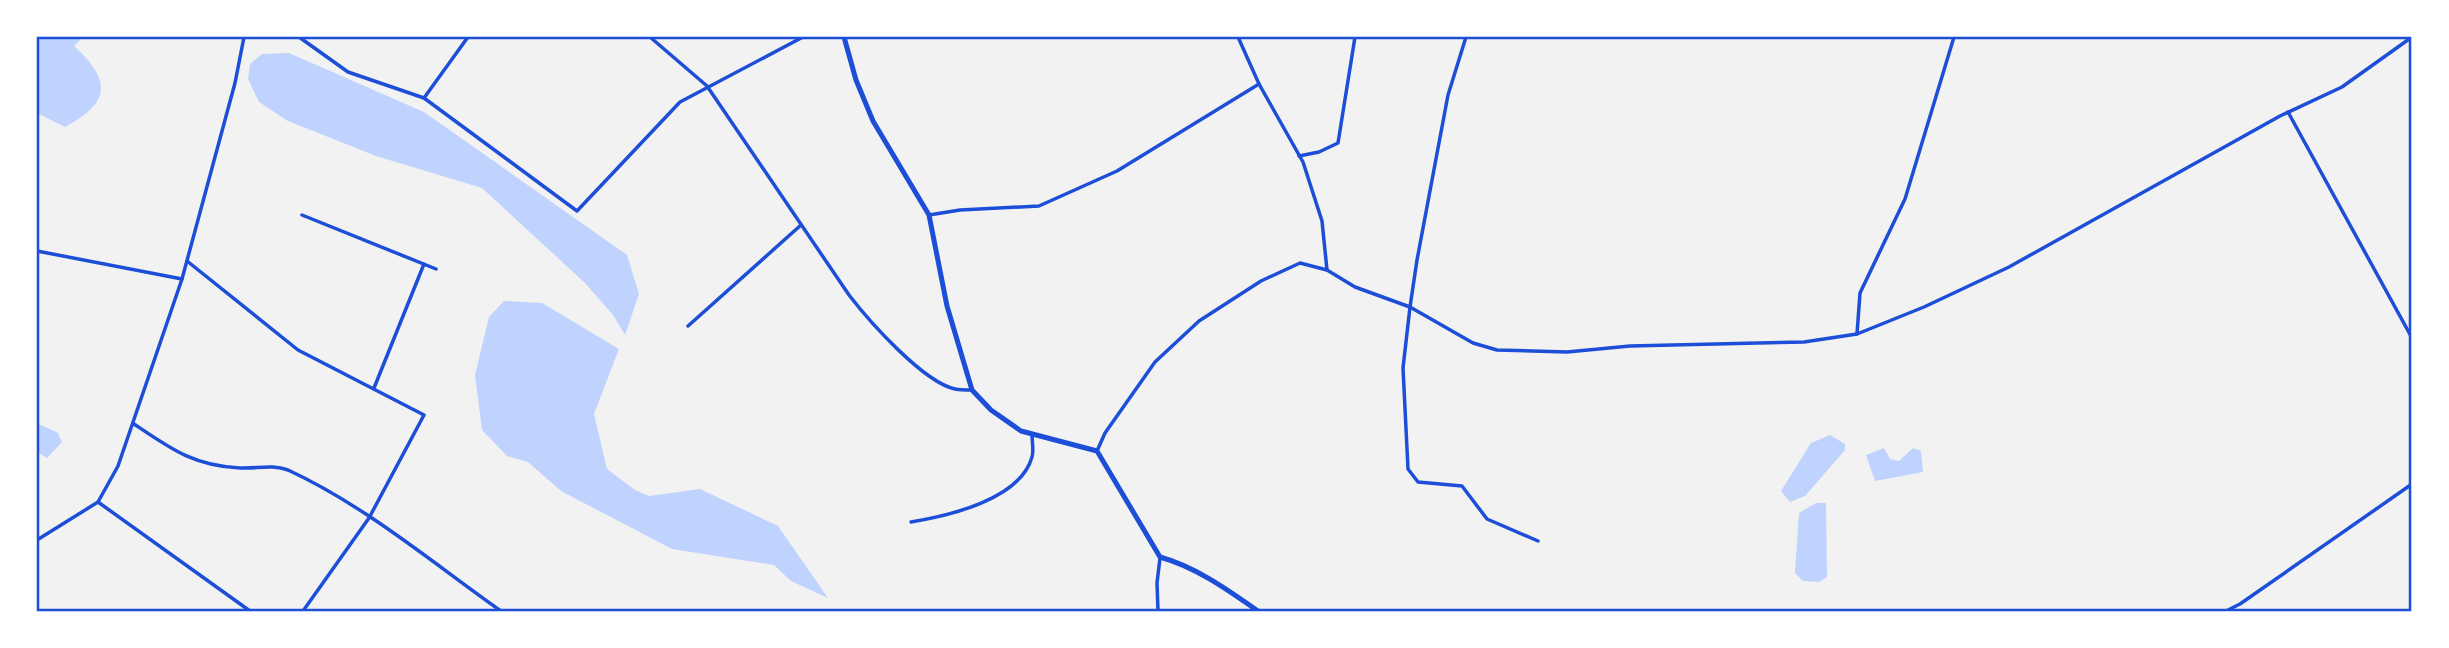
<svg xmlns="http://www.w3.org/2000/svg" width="2449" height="648" viewBox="0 0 2449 648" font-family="Rubik,sans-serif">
	<rect width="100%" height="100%" fill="#f2f2f2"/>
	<g fill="#bfd3fe">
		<path d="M37,37h46l-9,9c37,34 38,56 -9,81l-28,-14z"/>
		<path d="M289,53l135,59 203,143 12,39 -14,41 -12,-20 -28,-32 -103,-95 -106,-32 -88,-35 -29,-19 -11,-23 2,-15 12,-10z"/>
		<path d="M504,301l38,2 77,46 -25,65 13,55 28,21 14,6 51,-7 78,37 50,72 -37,-17 -17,-16 -102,-16 -111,-58 -33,-29 -21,-6 -25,-26 -7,-55 14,-58z"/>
		<path d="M37,423l21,10 4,9 -15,16 -10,-6z"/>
		<path d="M1830,435l15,9v6l-40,46 -15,6 -9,-11 30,-48z"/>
		<path d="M1884,448l6,11 9,2 14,-13 8,3 2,21 -48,9 -9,-26z"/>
		<path d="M1816,503h10l1,74 -8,5 -16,-1 -8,-8 4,-60z"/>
	</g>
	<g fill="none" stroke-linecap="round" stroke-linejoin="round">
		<g stroke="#1d4ed8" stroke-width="3.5">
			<path d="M299,37l49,35 76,26 153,113 103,-109 123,-65"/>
			<path d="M650,37l57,49 142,209c20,26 74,87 106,94 5,1 11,1 17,1"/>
			<path d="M1238,37l21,47 44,78 19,59 5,49"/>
			<path d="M1466,37l-18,58 -31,165 -7,47 -7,61 5,101 10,13 44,4 25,33 51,22"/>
			<path d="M424,98l44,-61"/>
			<path d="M2288,112l124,226"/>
			<path d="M1299,156l20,-4 19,-9 17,-106"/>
			<path d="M302,215l134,54"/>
			<path d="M929,215l31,-5 79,-4 78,-35 142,-87"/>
			<path d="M37,251l145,28"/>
			<path d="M187,261l111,89 126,65 -55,103 -66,93"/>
			<path d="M688,326l113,-101"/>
			<path d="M1857,334l3,-41 45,-94 49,-162"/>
			<path d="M374,388l50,-124"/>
			<path d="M134,424c37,25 60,42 106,44 16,1 32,-4 48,2 76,35 145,93 213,141"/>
			<path d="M1097,451l8,-18 50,-71 44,-41 62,-40 39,-18 27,7 28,17 55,20 63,36 24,7 70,2 63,-6 174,-4 53,-8 67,-27 85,-40 271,-151 62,-29 70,-50"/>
			<path d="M98,502l152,109"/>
			<path d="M911,522c36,-6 109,-22 121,-65 2,-6 0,-15 0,-22"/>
			<path d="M37,540l61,-38 20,-36 64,-187 53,-196 9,-46"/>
			<path d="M1158,611l-1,-28 3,-25"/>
			<path d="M2226,611l14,-7 172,-120"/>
		</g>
		<path stroke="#1d4ed8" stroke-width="5" d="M844,37l12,43 17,41 56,94 18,91 25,84 19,20 30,21 76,20 63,106c36,10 68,33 98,54"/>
	</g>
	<rect width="2449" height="648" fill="none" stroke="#ffffff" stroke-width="77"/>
	<rect x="38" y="38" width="2372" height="572" fill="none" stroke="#1d4ed8" stroke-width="2.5"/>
</svg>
